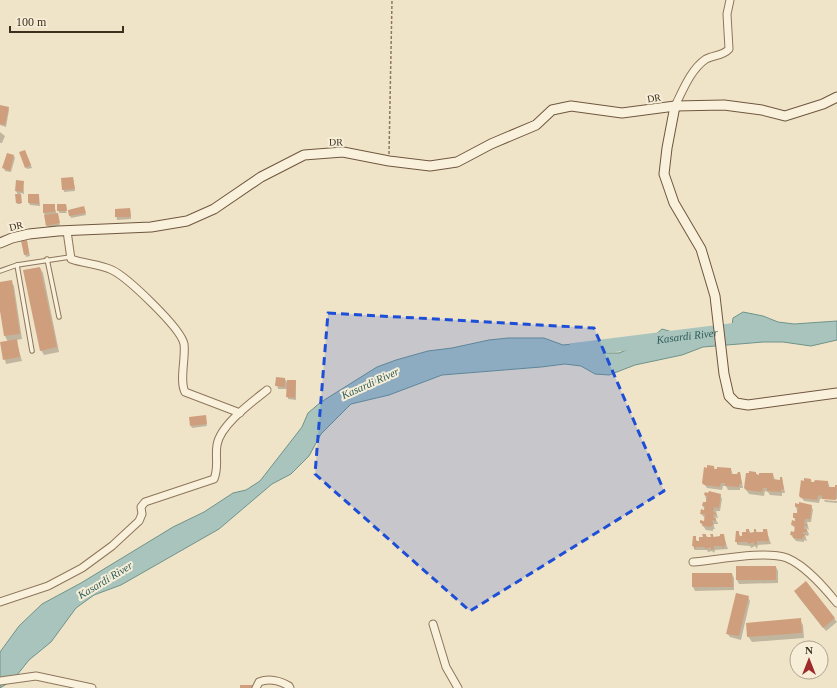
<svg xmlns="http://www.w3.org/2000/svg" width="837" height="688" viewBox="0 0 837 688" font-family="Georgia,serif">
	<rect width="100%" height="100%" fill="#f0e4c8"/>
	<path fill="#a9c4bc" stroke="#6f938a" d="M743,312l20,4 15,6 16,2 43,-3v19l-26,6 -28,-4h-20l-60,5 -21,8 -47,10 -26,10 -14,-1 -14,-8 -16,-2 -24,3 -99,8 -53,20 -38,9 -30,30 -12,22 -18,18 -19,10 -53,45 -98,56 -27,10 -18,13 -25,34 -22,18 -16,20 -13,8v-36l19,-26 23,-22 39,-21 92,-56 31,-15 29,-19 13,-3 14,-9 42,-54 6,-14 13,-11 56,-35 19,-7 32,-9 24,-3 37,-8 19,-2h36l19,7 19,-2 19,10h18l29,-12 14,-12 31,9 19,-5h19l2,-15z"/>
	<g fill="#0003">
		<path d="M0,106l8,2 1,2 -3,17 -6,-2z"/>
		<path d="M0,132l5,4 -3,7h-2z"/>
		<path d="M25,151l7,17 -5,1 -1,-2z"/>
		<path d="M14,156l1,2 -4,14 -6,-1 -1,-3z"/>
		<path d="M73,178l2,13 -11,1 -2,-13z"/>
		<path d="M23,181l1,13 -4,-1 1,11h-4l-1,-9h2l-2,-4z"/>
		<path d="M39,195l1,11 -10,-1 -1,-2z"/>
		<path d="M54,205l6,20 -12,3 -4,-15z"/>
		<path d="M58,205h8l1,5 -2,-4 -2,1 4,6h-8z"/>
		<path d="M84,207l2,8 -15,3 -3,-7z"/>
		<path d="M130,209l1,10 -14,1 -1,-10z"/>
		<path d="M27,241l3,15 -4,1 -1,-3z"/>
		<path d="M40,268l3,5 16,79 -15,3 -3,-5z"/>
		<path d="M11,281l3,5 8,53 -6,1 6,21 -16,3 -5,-21 7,-1 -3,-6 -5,-31v-22z"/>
		<path d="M276,378l9,1 3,5 8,-3v19l-8,-1 -1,-10h-9z"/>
		<path d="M205,416l2,10 -15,2 -1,-2z"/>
		<path d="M714,467l1,3 16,-1 2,6h5l2,-2 3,15h-3v2h-12l-2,-4h-3l-1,4 -15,-2 -4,-6z"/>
		<path d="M756,473l1,2 16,-1 2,6 5,1 2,-3 3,15h-3v3l-12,-1 -2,-3 -3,-1 -1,5 -15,-2 -4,-6z"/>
		<path d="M811,480l1,3 16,-1 2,6h6l1,-2v13l-14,-1 -3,1 -1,4 -15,-2 -4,-6z"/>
		<path d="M705,495h15l2,4 -2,12h-4l2,7 -4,-1 4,6v1h-5l2,5h-2v2l-7,-1 -5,-7v-2l4,1v-4l-4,-4 4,-3 -2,-5 4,-3z"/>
		<path d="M824,500l13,1v2l-12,-1z"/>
		<path d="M811,506l2,4 -2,12h-4l2,8 -3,-2 3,6 -1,2 -3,-1 2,6 -3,-1v2l-8,-1 -5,-6 4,-2 1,-4 -4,-4 4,-3 -2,-5 4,-3 -2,-7z"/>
		<path d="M749,530l2,4 4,-1 1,-3 1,3h7l2,-3 5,14 -13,1 -1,4 -2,-3 -4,2 -1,-2 -12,-1 -2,-4 2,-9 3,5z"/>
		<path d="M706,535l2,3h4l1,-3 1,3 7,-1 2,-2 5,14 -13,1 -1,3 -2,-2 -4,1 -1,-2h-12l-2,-4 1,-9 4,5h2z"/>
		<path d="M776,567l2,4v12l-39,1 -2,-4z"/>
		<path d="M693,574h39l2,4v12l-39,1 -2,-4z"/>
		<path d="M806,582l31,40 -11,9 -29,-36z"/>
		<path d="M748,597l2,4 -9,39 -11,-3 -3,-4z"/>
		<path d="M800,620l3,5 1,13 -52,4 -4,-6z"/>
	</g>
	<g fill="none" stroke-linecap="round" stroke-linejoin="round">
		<path stroke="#a9c4bc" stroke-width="14" id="s1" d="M574,350l176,-22"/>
	</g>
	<g fill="#cf9f7d">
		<path d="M0,105l9,2 -4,18 -5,-1z"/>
		<path d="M25,150l6,15 -6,3 -6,-16z"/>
		<path d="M7,153l7,2 -4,16 -8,-3z"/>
		<path d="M73,177l2,12 -13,1 -1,-12z"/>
		<path d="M16,180l8,1 -1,11 -8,-1z"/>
		<path d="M15,194h6l1,9h-6z"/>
		<path d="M28,194h11v10l-11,-1z"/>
		<path d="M43,204h12v8l-12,1z"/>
		<path d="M57,204h9l1,7h-10z"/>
		<path d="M84,206l2,7 -17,3 -1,-6z"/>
		<path d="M130,208l1,9h-16v-8z"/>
		<path d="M58,213l2,10 -14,3 -2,-11z"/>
		<path d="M27,240l2,14 -5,1 -3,-14z"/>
		<path d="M40,267l17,80 -17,4 -17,-81z"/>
		<path d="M12,280l8,54 -16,2 -4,-25v-29z"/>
		<path d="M17,339l3,18 -17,3 -3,-18z"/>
		<path d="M276,377l9,1v9l-10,-1z"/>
		<path d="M287,380h9l-1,18 -9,-1z"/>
		<path d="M206,415l1,9 -17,2 -1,-9z"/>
		<path d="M707,465l7,1v3h3v-2l14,1v6h6l1,-2h2l2,12h-3v3l-14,-1v-3h-4l-1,4 -16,-2 -2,-2 2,-16 3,1z"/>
		<path d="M749,471l7,1v2l3,1v-2h14v6l7,1v-3h2l2,13 -3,-1v3l-14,-1v-3h-4l-1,4 -16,-2 -2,-2 2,-15h3z"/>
		<path d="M804,478l7,1v3h3l1,-2 13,1v6h7v-2h2l-1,15 -14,-1v-3l-4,-1 -1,5 -16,-2 -2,-2 2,-16 3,1z"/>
		<path d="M709,491l12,3 -2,14 -5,-1 -1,5 3,1v2l-2,-1 -1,3 3,1v3l-4,-1 2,6 -2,-1 -1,2 -9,-1 1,-2 -3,-1v-3l4,1 1,-7h-5l1,-5 3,1 1,-4h-3l1,-4h3l1,-6 -3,-1 1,-3 3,1z"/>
		<path d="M799,502l13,3 -2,14h-5l-1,5h3v2l-3,-1v4h3v3h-4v2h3l-4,5 -9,-1v-3h-3l1,-4 3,1 1,-6 -4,-1 1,-5 3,1v-3h-2v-5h4l1,-6h-3v-4l4,1z"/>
		<path d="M746,529h3v4l5,-1v-3h2v3h7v-3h4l2,12h-2v4l-1,-4h-9v3l-3,1v-3l-6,2v-2h-9l-2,3v-3h-2l1,-11h3v5h3v-4h4z"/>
		<path d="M702,534h4v3h5l-1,-3h3v3l7,-1v-2h4l2,11h-2v4l-2,-3h-8v3l-3,1v-3l-6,2v-2h-9l-2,3v-4h-2l1,-10h3v5h3v-4h4z"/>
		<rect x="736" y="566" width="40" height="14"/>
		<path d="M692,573h40l1,14h-41z"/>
		<path d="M806,581l29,37 -12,10 -29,-37z"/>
		<path d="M736,593l13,3 -10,40 -13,-2z"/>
		<path d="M801,618l1,15 -55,4 -1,-14z"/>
		<rect x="240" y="685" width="13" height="3"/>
	</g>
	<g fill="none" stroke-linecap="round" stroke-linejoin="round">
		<g stroke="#8d765c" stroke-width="5.5">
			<g id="lane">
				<path d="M47,259l12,58"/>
				<path d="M17,265l15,86"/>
				<path d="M0,271l17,-6 53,-8"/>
			</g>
		</g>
		<g stroke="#8d765c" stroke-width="9">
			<g id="street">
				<path d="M675,106c8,-16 16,-37 31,-47 7,-4 17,-3 23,-10l-2,-35 3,-14"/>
				<path d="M67,231l4,28c14,5 28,5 41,11 15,7 69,58 72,74 2,13 -5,37 1,48l55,21"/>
				<path d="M693,562c24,-2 72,-12 94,-4 19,8 37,29 50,45"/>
				<path d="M0,602l48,-16 34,-18 30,-22 27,-25 3,-7 -1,-7 4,-5 69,-23c5,-12 1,-22 3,-34 3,-20 35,-43 50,-55"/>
				<path d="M433,624l13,43 12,21"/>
				<path d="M0,681l36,-5 56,12"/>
				<path d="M256,688l3,-6c10,-4 21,-1 30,4l1,2"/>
			</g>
		</g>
		<g stroke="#6f573f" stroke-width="11">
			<g id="secondary">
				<path d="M675,106l-8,42 -3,26 10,29 27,46 14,47 9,78 5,22 7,7 12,2 89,-12"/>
				<path d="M0,243l12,-5 17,-4 29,-3 93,-4 36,-6 27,-12 47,-32 43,-22 39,-3 46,9 41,5 27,-4 34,-18 45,-19 16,-15 19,-4 51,7 53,-7 49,-1 38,5 23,6 38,-12 14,-7"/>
			</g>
		</g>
		<path stroke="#8d765c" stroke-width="1.5" stroke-dasharray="3 2" stroke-linecap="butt" d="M389,154l3,-154"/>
		<use href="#lane" stroke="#faf1dc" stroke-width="3.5"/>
		<use href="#street" stroke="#faf1dc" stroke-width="7"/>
		<use href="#secondary" stroke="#faf1dc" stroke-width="9"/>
	</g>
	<path fill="#1d4ed8" fill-opacity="0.2" stroke="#1d4ed8" stroke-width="3" stroke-dasharray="8 5" stroke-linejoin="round" d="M328,313l266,15 70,163 -194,120 -155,-137z"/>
	<g text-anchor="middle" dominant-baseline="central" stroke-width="4" stroke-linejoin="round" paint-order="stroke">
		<g font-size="10" fill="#3d2e20" stroke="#f7eed8">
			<text transform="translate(654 98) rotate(-9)">DR</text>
			<text transform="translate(336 142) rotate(-1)">DR</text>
			<text transform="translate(16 226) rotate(-13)">DR</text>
		</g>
		<g font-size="11" font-style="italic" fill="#2f5d5a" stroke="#f7eed8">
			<text stroke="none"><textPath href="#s1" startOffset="114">Kasardi River</textPath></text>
			<text transform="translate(370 383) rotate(-24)">Kasardi River</text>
			<text transform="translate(105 580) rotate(-31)">Kasardi River</text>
		</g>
	</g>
	<g transform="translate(809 660)"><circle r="19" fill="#f7eed8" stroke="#ada18e"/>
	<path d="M0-3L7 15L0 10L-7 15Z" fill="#9e2a2b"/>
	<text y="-6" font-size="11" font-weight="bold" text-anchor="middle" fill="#3d2e20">N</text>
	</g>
	<path d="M10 26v6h113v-6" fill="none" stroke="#3d2e20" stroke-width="2"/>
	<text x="16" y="26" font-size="12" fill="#3d2e20" stroke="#f7eed8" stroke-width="3" paint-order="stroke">100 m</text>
</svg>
